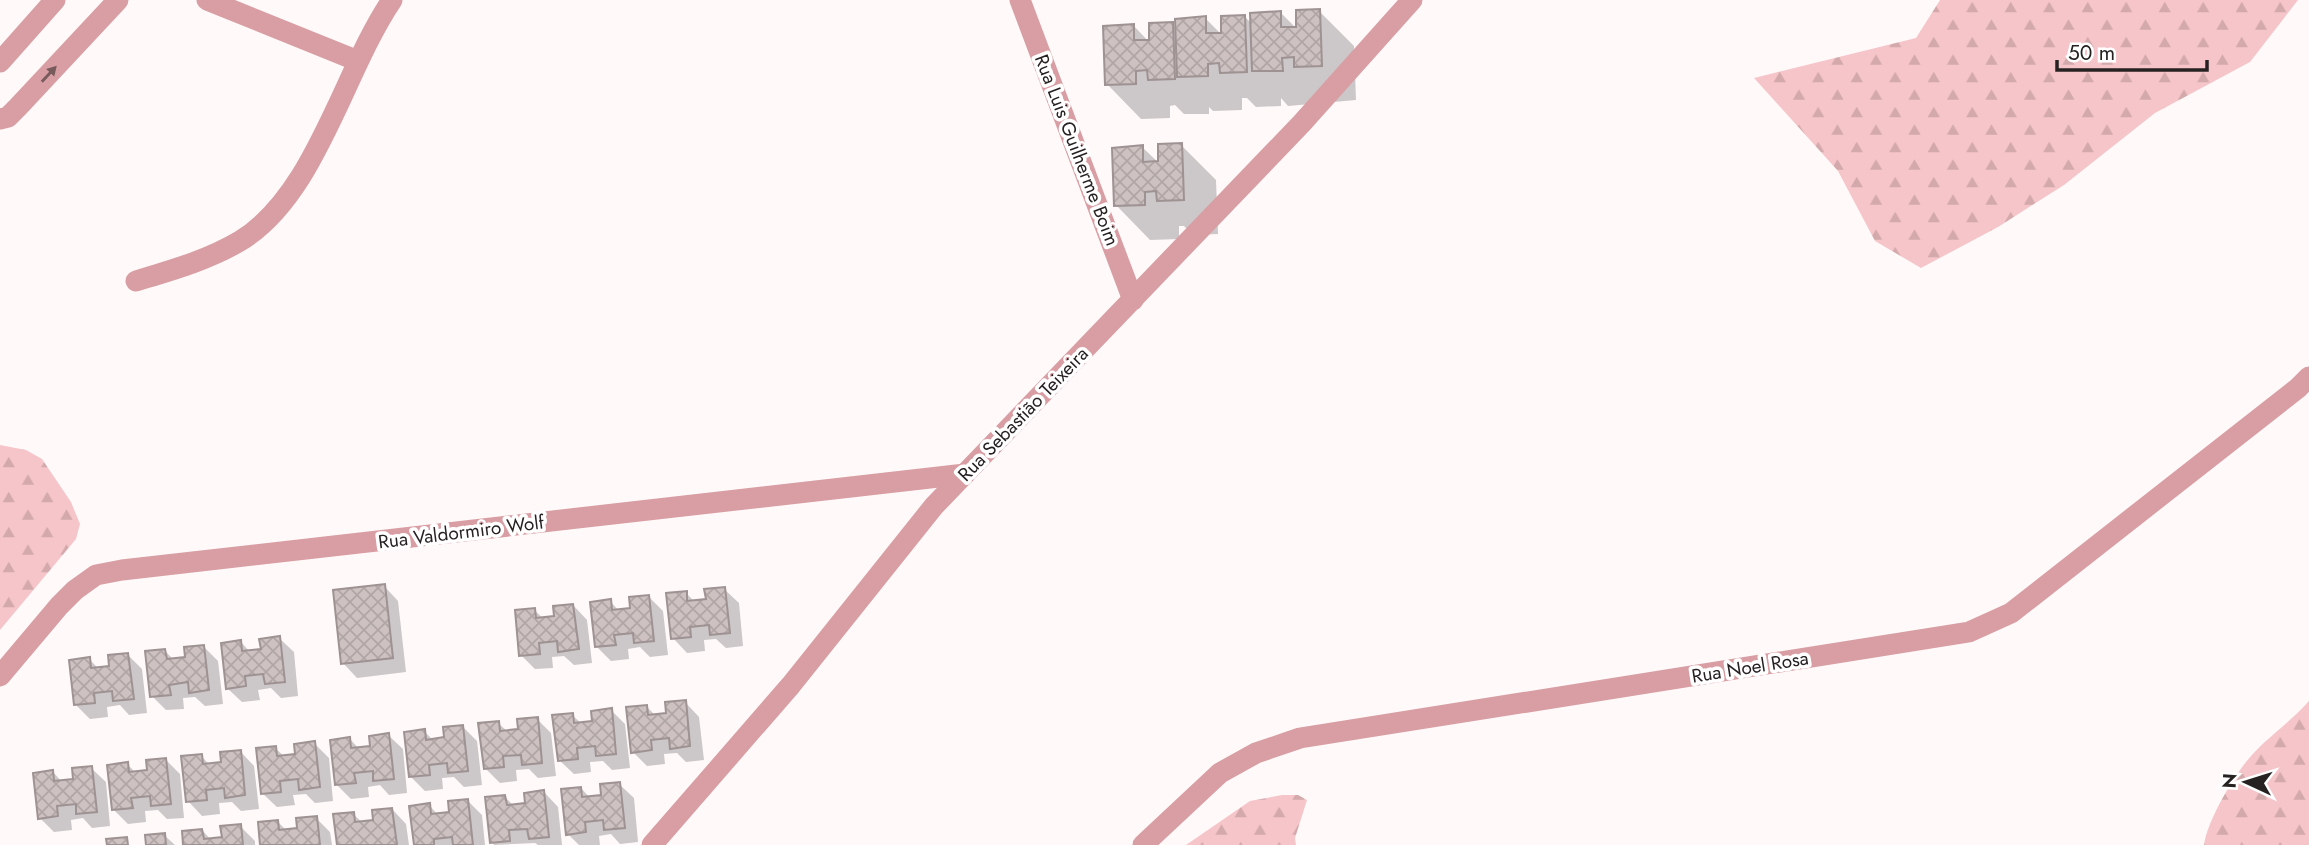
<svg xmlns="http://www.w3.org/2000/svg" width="2309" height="845" viewBox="0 0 2309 845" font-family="Jost,sans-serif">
	<defs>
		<pattern id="forest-firs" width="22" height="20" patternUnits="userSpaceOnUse" patternTransform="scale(1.75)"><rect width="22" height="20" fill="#f6c5c9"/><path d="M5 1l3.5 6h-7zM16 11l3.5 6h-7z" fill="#d3a9ac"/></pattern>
		<pattern id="building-cross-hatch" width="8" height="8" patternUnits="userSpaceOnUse" patternTransform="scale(1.75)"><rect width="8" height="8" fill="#cec1c2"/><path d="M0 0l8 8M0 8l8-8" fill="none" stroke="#b1a6a6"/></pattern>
	</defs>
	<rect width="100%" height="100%" fill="#fff9fa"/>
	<g fill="url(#forest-firs)">
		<path d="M1940,0h358l-48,62 -95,51 -91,72 -66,42 -77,41 -46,-27 -37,-70 -84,-93 162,-40z"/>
		<path d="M0,445l26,5 16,9 29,43 9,22 -4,15 -76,91z"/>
		<path d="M2309,701v144h-105c3,-23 27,-64 42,-83 17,-22 44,-39 63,-61z"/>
		<path d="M1282,795h16l9,5 -12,38 1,7h-110l64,-44z"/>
	</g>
	<g fill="#0003">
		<path d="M1319,11l35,35 2,54 -68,6 -7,-8v8l-25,1 -9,-9h-5v12l-29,1 -4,-4v7h-25l-9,-9 -5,1v12l-29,1 -34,-35 26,-59 18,19 21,-20 5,5 28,-11 18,18 21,-20 8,8 28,-12 18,18z"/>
		<path d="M1181,145l35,35 2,54 -25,1 -9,-9h-5v13l-29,1 -34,-35 26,-58 18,17z"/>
		<path d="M384,586l14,15 8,71 -49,6 -14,-15z"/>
		<path d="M724,589l15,14 4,43 -17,2 -10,-9 -12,1 1,11 -18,2 -14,-15 13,-45 9,9 13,-1z"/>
		<path d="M649,597l14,14 5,44 -18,2 -10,-10 -12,2 1,10 -18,2 -14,-14 13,-46 9,10 13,-2z"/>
		<path d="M573,605l14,15 5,43 -18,2 -10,-9 -12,1 1,11 -18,1 -14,-14 13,-45 10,9 12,-1z"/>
		<path d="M279,638l15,14 4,44 -17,2 -10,-10 -13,2 2,10 -18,2 -15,-14 14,-46 9,10 13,-2z"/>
		<path d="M204,647l14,14 5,43 -18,2 -10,-9 -12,1 1,11 -18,1 -14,-14 13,-45 9,9 13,-1z"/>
		<path d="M128,655l14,14 5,44 -18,2 -9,-10 -13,2 1,10 -18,2 -14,-14 13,-46 10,10 12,-2z"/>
		<path d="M685,702l14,15 5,43 -18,2 -9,-9 -13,1 1,10 -18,2 -14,-14 13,-46 10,10 12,-2z"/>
		<path d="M611,710l14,14 5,44 -18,2 -9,-9 -13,1 1,10 -17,2 -15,-14 13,-45 10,9 12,-1z"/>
		<path d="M537,719l14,14 5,43 -18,2 -9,-9 -13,1 1,11 -17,2 -15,-15 13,-45 10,9 12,-1z"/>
		<path d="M463,727l14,14 5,44 -18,2 -10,-10 -12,1 1,11 -18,2 -14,-14 13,-46 9,9 13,-1z"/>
		<path d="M388,735l15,14 4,44 -18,2 -9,-10 -12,2 1,10 -18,2 -14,-14 13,-46 9,10 13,-2z"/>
		<path d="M314,743l15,15 4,43 -18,2 -9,-9 -13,1 2,10 -18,2 -15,-14 13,-45 10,9 12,-1z"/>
		<path d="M240,751l14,15 5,43 -18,2 -9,-9 -13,1 1,11 -18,2 -14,-15 13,-45 9,9 13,-1z"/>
		<path d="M166,760l14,14 4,44 -17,1 -9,-9 -13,1 1,11 -18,2 -14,-14 13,-46 9,9 13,-1z"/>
		<path d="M91,768l15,14 4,44 -18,2 -9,-10 -12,2 1,10 -18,2 -14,-14 13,-46 9,10 12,-2z"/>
		<path d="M619,784l15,14 4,44 -18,2 -9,-10 -12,2 1,9h-21l-11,-11 13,-46 9,10 12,-2z"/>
		<path d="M544,792l14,15 4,38h-24l-3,-2 -41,2 -2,-3 13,-45 9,9 13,-1z"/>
		<path d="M468,801l14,14 3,30h-70l14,-40 9,10 13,-2z"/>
		<path d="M392,809l14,15 3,21h-70l14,-31 10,9 12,-2z"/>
		<path d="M316,818l14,14 2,13h-70l16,-23 9,9 12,-1z"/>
		<path d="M240,826l15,15v4h-70l17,-15 9,10 13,-2z"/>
		<path d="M164,835l11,10h-27z"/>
	</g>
	<g fill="url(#building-cross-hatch)" stroke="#9e9293" stroke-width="2">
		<path d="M1320,9l2,57 -28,1v-10l-12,1 1,13h-31l-2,-58 31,-2v16h15v-17z"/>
		<path d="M1245,15l2,57 -27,1 -1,-10 -11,1v12l-31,1 -2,-58 31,-3v17h15v-17z"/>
		<path d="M1173,22l2,57 -27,1 -1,-10 -11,1v13l-31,1 -2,-59 31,-2v16h15v-17z"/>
		<path d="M1182,143l2,57 -27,1 -1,-10 -11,1v13l-31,1 -2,-58 31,-3v17l15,-1v-17z"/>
		<path d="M385,584l8,74 -52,6 -8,-74z"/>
		<path d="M725,587l5,46 -20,2 -1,-10 -19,2 1,10 -20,2 -5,-46 21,-2v10l19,-2 -2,-10z"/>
		<path d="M649,595l5,46 -20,2 -1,-10 -19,2 2,10 -21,2 -5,-45 21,-3 1,11 18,-2 -1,-11z"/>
		<path d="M573,604l6,45 -21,3 -1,-11 -18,2 1,11 -21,2 -4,-46 20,-2 1,10 18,-2 -1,-10z"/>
		<path d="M280,636l5,46 -20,2 -2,-10 -18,2 1,10 -20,3 -5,-46 20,-3 1,11 19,-2 -2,-10z"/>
		<path d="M204,645l5,45 -20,3 -1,-11 -19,3 2,10 -21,2 -5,-46 20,-2 2,10 18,-2 -1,-10z"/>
		<path d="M128,653l6,46 -21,2 -1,-10 -18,2 1,10 -21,2 -5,-45 21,-3 1,11 18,-2 -1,-11z"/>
		<path d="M686,700l4,46 -20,3 -1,-11 -18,2 1,10 -21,3 -5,-46 21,-2 1,10 18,-2 -1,-11z"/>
		<path d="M612,708l4,46 -20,2 -1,-10 -18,2 1,11 -20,2 -6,-46 21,-2 1,10 18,-2 -1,-10z"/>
		<path d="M538,717l4,46 -20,2 -1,-10 -18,1 1,11 -20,2 -6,-46 21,-2 1,10 18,-2 -1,-10z"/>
		<path d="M463,725l5,46 -20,2 -1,-10 -18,2 1,10 -21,2 -5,-45 21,-3 1,11 18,-3 -1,-10z"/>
		<path d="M389,733l5,46 -21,2v-10l-19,2 2,10 -21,2 -5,-45 20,-3 1,11 19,-2 -1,-10z"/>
		<path d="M315,741l5,46 -21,3 -1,-11 -18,2 1,11 -20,2 -5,-46 20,-2 1,10 18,-2 -1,-10z"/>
		<path d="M241,750l4,45 -20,3 -1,-10 -18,2 1,10 -21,2 -5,-46 21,-2 1,10 18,-2 -1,-10z"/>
		<path d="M166,758l5,46 -20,2 -1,-10 -19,2 2,10 -21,2 -5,-45 21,-3 1,10 18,-2 -1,-10z"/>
		<path d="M92,766l5,46 -21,2v-10l-19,2 1,10 -20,3 -5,-46 20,-3 1,11 19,-2 -1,-11z"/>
		<path d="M620,782l5,46 -21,2 -1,-10 -18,2 1,10 -20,3 -5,-46 20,-2 1,10 19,-2 -1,-11z"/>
		<path d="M544,790l5,47 -20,2 -2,-10 -18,1 1,11 -20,2 -5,-46 20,-2 2,10 18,-2 -1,-10z"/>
		<path d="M468,799l5,46h-20l-1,-8 -18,2v6h-20l-5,-39 21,-3 1,11 18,-2 -1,-11z"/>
		<path d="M392,808l5,37h-60l-4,-31 21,-2 1,10 18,-2 -1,-10z"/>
		<path d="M317,816l3,29h-60l-2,-23 20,-2 1,10 18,-2 -1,-10z"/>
		<path d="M241,824l2,21h-60l-1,-14 20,-2 2,10 18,-2 -2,-11z"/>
		<path d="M165,833l1,12h-20l-1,-10z"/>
		<path d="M127,837l1,8h-21l-1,-6z"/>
	</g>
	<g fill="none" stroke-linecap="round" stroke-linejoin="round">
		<g stroke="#d89ea3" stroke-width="21">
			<path d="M207,0l151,61"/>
			<path d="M1020,0l113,300"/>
			<path d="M0,62l55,-62"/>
			<path d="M0,119l8,-2 10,-10 100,-107"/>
			<path d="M136,281c36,-11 72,-21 104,-40 76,-46 103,-169 152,-241"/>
			<path d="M0,676l59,-70 16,-16 21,-15 26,-5 843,-96"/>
			<path d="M652,845l139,-160 143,-179 368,-383 110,-123"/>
			<path d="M1143,845l77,-72 36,-20 44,-15 669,-106 42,-19 287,-225 11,-11"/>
		</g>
	</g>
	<defs><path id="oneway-solid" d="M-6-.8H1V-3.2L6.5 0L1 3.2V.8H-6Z" transform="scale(1.75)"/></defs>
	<use fill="#775a5c" href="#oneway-solid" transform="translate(49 74) rotate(-47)"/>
	<g text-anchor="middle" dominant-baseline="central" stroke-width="7" stroke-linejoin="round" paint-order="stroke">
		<g font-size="19" fill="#272222" stroke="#fff">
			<text transform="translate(1077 150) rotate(69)">Rua Luis Guilherme Boim</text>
			<text transform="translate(1023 414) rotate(-46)">Rua Sebastião Teixeira</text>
			<text transform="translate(461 532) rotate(-7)">Rua Valdormiro Wolf</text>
			<text transform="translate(1750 667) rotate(-9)">Rua Noel Rosa</text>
		</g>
	</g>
	<g transform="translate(2246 782) rotate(274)" stroke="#ffffff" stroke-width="5" paint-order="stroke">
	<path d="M0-5L12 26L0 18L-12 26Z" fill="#272222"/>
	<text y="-10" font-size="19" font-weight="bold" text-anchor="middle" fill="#272222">N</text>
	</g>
	<path d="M2057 60v10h150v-10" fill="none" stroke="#272222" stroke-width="3.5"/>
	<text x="2068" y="60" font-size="21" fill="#272222" stroke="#ffffff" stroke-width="5" paint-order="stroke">50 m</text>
</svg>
